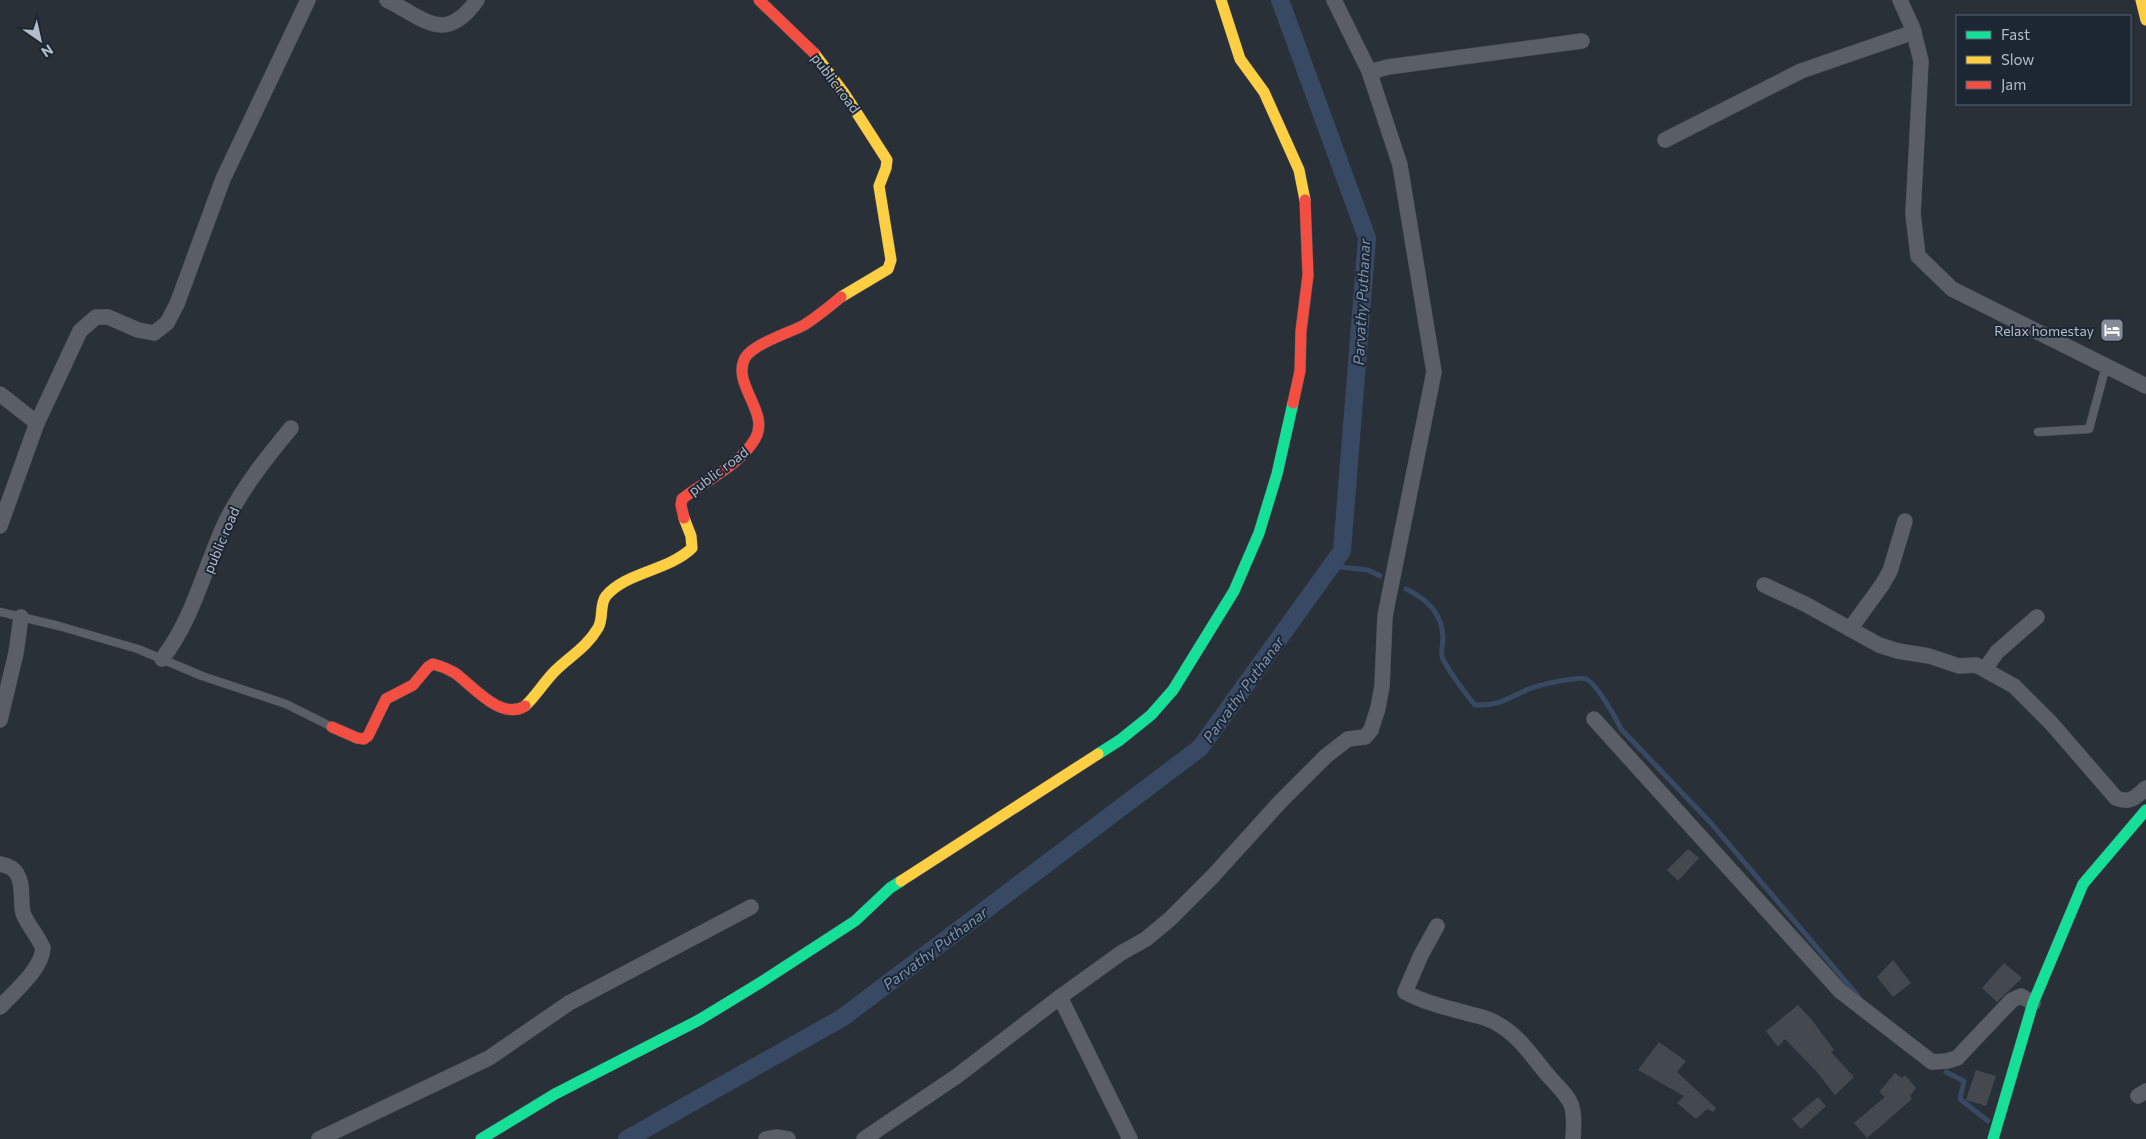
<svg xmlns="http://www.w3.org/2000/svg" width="2146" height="1139" viewBox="0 0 2146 1139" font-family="Commissioner,sans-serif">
	<rect width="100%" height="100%" fill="#2a3038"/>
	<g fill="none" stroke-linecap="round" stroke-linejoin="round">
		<g stroke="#384963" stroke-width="5">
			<path d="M1332,566l36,4 12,6"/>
			<path d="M1406,589c21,10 36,24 37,48 0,6 -2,14 -1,20 4,10 25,39 33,48 25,1 33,-7 54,-16 9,-4 49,-13 57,-10 10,4 30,39 35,50l89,93 149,175"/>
			<path d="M1946,1072l18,9 -4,18 28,22"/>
		</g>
		<path stroke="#384963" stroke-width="18" d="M627,1139l215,-121 358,-270 142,-197 25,-313 -87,-238"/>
	</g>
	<g fill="#444950">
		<path d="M1688,849l11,9 -21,23 -11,-11z"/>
		<path d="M1893,960l18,23 -18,14 -16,-20z"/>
		<path d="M2004,963l18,15 -25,24 -15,-14z"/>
		<path d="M1798,1005l14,15 22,30 -3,2 23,25 -19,18 -18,-23 -32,-33 -7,8 -12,-16z"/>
		<path d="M1659,1042l27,19 -9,11 39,36 -3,4 -6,-3 -11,10 -19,-16 7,-7 -46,-26z"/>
		<path d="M1976,1070l20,6 -10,30 -20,-6z"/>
		<path d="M1895,1073l7,5 3,-3 11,13 -6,8 2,3 -45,39 -13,-15 31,-26 -6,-5z"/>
		<path d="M1818,1097l8,9 -25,23 -9,-10z"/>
	</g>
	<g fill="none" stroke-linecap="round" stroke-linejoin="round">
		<g stroke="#484c53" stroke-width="9">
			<g id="lane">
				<path d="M2038,432l51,-3 17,-63"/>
				<path d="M0,612l59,14 79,23 64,27 84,28 44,22"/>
			</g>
		</g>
		<g stroke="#484c53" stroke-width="16">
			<g id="street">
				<path d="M387,0c38,19 58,45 90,0"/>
				<path d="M1900,0l13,29 8,32 -8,153 5,42 34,33 194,97"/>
				<path d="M1371,76l6,-6 11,-3 194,-26"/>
				<path d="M1665,140l136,-69 113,-39"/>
				<path d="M0,394l37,29"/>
				<path d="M0,526l37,-103 43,-92 16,-14h12l30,13 16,3 13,-10 10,-19 46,-125 85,-179"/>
				<path d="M1764,585l41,19 74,41 19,6 31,5 30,10 17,-1 38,21 37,37 65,75c14,6 20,-1 30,-10"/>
				<path d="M1850,629l32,-44 8,-14 15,-50"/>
				<path d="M162,659c32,-41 42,-91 64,-138 17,-34 41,-64 65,-93"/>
				<path d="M1985,669l12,-17 40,-35"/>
				<path d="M1594,719l246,272 92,71 15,-1 10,-3 55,-58 9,-4 12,7"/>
				<path d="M0,720l16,-67 5,-36"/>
				<path d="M0,864c7,2 13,3 17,10 7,11 3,26 6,39 5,13 15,23 20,35 -1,21 -29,44 -43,59"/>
				<path d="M1437,926l-16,29 -16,37c20,11 43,16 65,22 9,2 20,5 28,10 21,12 33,31 48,49 24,28 30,25 27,66"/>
				<path d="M1060,997l70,142"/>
				<path d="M2138,1096l8,-5"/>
				<path d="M319,1139l170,-81 80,-55 182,-96"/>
				<path d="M766,1139l10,-2 12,2"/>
				<path d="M864,1139l93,-63 103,-79 61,-44 25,-14 24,-20 43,-43 67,-74 46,-46 22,-17 17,-2 6,-7 7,-22 4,-22 3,-70 49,-244 -34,-207 -31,-94 -35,-71"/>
			</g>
		</g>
		<g stroke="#484c53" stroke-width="12">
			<g id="fast">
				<path d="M1098,754l22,-14 31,-25 22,-25 61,-99 25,-58 18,-59 16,-71"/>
				<path d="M481,1139l74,-45 144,-74 64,-39 92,-60 35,-33 11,-7"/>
				<path d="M1993,1139l40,-136 50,-119 63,-74"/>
			</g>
		</g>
		<g stroke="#484c53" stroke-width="12">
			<g id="slow">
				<path d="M1221,0l19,59 24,33 35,78 6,30"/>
				<path d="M2141,0l5,20"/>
				<path d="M814,53l30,40 43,67 -1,8 -7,18 12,74 -3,9 -47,28"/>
				<path d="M525,706c11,-10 19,-24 30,-35 14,-14 32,-24 43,-43 6,-10 1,-23 8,-32 20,-24 62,-25 86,-48l-1,-12 -7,-18"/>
				<path d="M901,881l197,-127"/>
			</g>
		</g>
		<g stroke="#484c53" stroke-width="12">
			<g id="jam">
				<path d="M759,0l55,53"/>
				<path d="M1293,403l7,-32 1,-40 7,-56 -3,-75"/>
				<path d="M684,518l-3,-13 1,-6c24,-19 57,-33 73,-60 16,-26 -24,-55 -10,-81 8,-14 44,-25 59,-33 13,-8 25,-18 37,-28"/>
				<path d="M332,727l25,11 7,1 4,-3 18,-37 27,-14 15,-18 5,-3c8,2 15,5 22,9 18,13 46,48 70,33"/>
			</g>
		</g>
		<use href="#lane" stroke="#5a5e66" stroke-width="8"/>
		<use href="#street" stroke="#5a5e66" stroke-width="15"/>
		<use href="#fast" stroke="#16e098" stroke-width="11"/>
		<use href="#slow" stroke="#ffcf43" stroke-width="11"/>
		<use href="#jam" stroke="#f24e42" stroke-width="11"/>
	</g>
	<defs>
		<g id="hotel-square" transform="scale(1.25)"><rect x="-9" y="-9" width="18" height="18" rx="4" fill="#848b96" stroke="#1d2633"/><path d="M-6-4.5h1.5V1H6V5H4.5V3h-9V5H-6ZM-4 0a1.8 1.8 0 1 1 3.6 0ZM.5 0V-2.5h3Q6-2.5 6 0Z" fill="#fff"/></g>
	</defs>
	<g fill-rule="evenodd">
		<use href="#hotel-square" x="2112" y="330"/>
	</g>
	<g text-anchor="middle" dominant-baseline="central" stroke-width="4" stroke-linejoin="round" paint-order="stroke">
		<g font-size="14" fill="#b4bcc9" stroke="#1d2633">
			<text transform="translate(836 83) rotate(53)">public road</text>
			<text transform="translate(718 471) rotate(-37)">public road</text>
			<text transform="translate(221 540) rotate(-67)">public road</text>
		</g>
		<g font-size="14" fill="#b4bcc9" stroke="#1d2633" text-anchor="end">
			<text x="2094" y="330">Relax homestay</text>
		</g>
		<g font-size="15" font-style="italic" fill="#7c92b1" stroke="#1d2633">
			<text transform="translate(1361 302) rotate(-87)">Parvathy Puthanar</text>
			<text transform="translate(1243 689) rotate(-54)">Parvathy Puthanar</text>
			<text transform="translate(935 948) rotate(-37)">Parvathy Puthanar</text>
		</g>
	</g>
	<rect x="1956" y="15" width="175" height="90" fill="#1d2633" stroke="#59626f"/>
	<rect x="1966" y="31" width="25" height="8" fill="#16e098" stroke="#59626f"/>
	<text x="2001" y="40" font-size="15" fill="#b4bcc9">Fast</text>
	<rect x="1966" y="56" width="25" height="8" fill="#ffcf43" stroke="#59626f"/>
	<text x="2001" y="65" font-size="15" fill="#b4bcc9">Slow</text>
	<rect x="1966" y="81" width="25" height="8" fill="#f24e42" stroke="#59626f"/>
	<text x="2001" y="90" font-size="15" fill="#b4bcc9">Jam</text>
	<g transform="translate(40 40) rotate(146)" stroke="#1d2633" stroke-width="4" paint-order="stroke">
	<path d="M0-4L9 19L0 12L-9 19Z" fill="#b4bcc9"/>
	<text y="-8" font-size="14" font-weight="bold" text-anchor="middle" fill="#b4bcc9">N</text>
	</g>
</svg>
